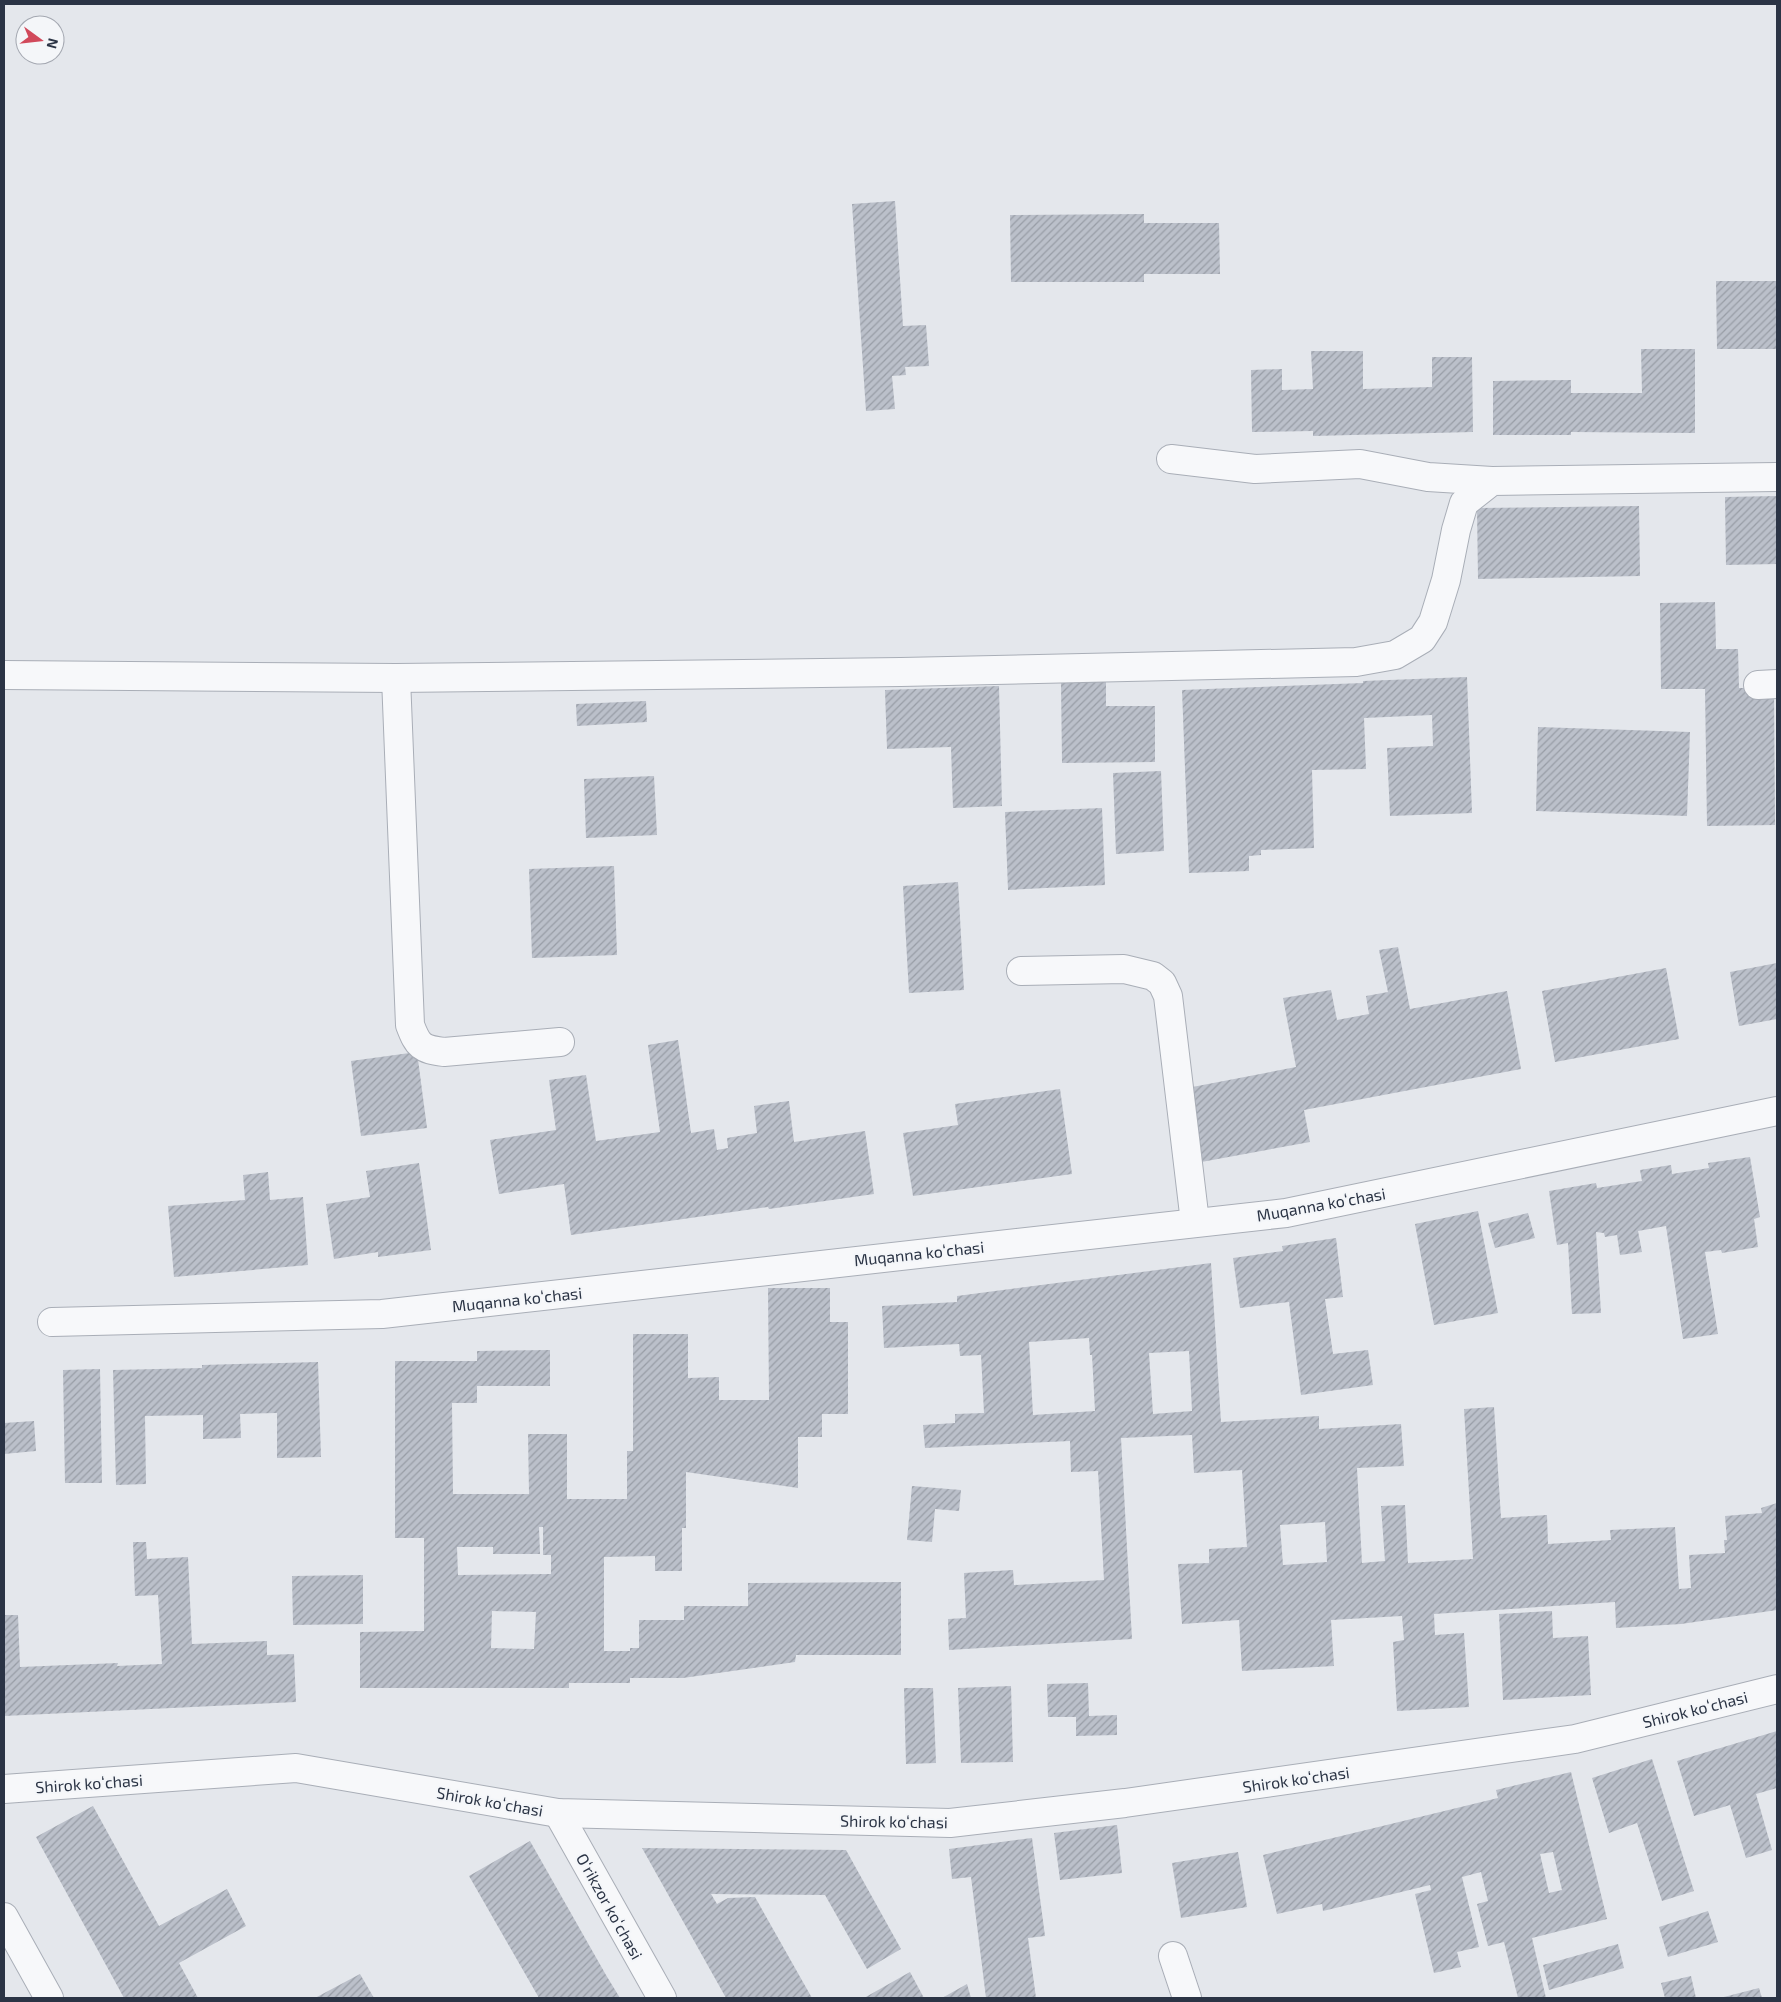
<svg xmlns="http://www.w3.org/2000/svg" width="1781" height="2002" viewBox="0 0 1781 2002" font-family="'Exo 2',sans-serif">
	<defs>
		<pattern id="building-hatch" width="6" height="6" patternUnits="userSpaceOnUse" patternTransform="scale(1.25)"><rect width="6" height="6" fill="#bbc0ca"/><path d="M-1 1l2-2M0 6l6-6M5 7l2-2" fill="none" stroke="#989da6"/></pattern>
	</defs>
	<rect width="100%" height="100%" fill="#e4e7ec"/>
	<g fill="url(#building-hatch)" fill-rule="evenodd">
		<path d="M895,201l8,125 23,-1 3,41 -24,1 1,8 -14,1 3,33 -29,2 -14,-207z"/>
		<path d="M1144,214v9h75l1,51h-76v8h-133l-1,-67z"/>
		<path d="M1716,281h61v68h-60z"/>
		<path d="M1641,349h54v84l-124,-1v3h-78v-54l78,-1v13h71z"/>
		<path d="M1311,351h52v38l69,-2v-30h40l1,75 -160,4v-5l-61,1 -1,-62 31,-1v21l31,-1z"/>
		<path d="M1777,496v68l-51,1 -1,-68z"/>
		<path d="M1639,506l1,70 -162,3 -1,-71z"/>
		<path d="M1715,602l1,47h22l1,39h35l1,137 -68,1 -2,-137h-44l-1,-86z"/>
		<path d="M1467,677l5,136 -82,3 -3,-68 46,-2 -1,-31 -68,3 2,51 -54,1 2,78 -53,2v5l-12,1v15l-60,2 -7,-183 181,-7v-2z"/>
		<path d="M1061,682h45v24h49v56l-93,1z"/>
		<path d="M999,686l3,120 -49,2 -2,-61 -64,2 -2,-59z"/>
		<path d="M646,701l1,21 -70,4 -1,-22z"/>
		<path d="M1538,727l152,5 -3,84 -151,-5z"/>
		<path d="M1161,771l3,80 -48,3 -3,-81z"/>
		<path d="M654,776l3,59 -71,3 -2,-59z"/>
		<path d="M1102,808l3,77 -97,5 -3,-78z"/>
		<path d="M614,866l3,89 -85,3 -3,-89z"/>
		<path d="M958,882l6,108 -55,3 -6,-107z"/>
		<path d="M1398,947l12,62 97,-18 14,78 -217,41 6,32 -114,21 -14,-74 114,-22 -13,-69 48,-8 6,30 32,-6 -3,-18 22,-4 -9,-42z"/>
		<path d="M1777,963v56l-38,7 -9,-54z"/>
		<path d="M1666,968l13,71 -124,23 -13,-71z"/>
		<path d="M678,1040l13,93 23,-4 3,21 11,-2 -1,-10 30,-5 -3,-27 35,-5 5,41 71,-11 9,63 -105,15 -1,-2 -197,28 -7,-51 -65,10 -9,-54 66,-10 -7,-50 37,-5 10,66 64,-9 -12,-87z"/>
		<path d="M417,1052l10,76 -66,8 -10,-75z"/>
		<path d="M1060,1089l12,85 -159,22 -10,-63 55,-8 -3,-21z"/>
		<path d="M1750,1157l10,60 -6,2 4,28 -36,6 -1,-3 -16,2 13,82 -35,5 -17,-113 -28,5 4,21 -22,3 -3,-20 -12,2 -1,-4 -8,-1 5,81 -29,1 -4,-71 -11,2 -8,-54 47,-8 1,5 45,-7 -2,-11 31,-5 1,9 37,-6 -1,-5z"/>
		<path d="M419,1163l12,87 -53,7v-5l-44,7 -8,-55 44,-7 -4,-26z"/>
		<path d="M268,1172l2,28 33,-3 5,68 -134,12 -6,-71 77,-6 -2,-25z"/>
		<path d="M1478,1211l20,102 -64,12 -19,-101z"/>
		<path d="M1528,1213l7,25 -40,10 -7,-25z"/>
		<path d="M1336,1238l7,59 -18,2 8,55 35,-4 5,35 -72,10 -12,-93 -49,6 -7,-50 50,-7 -1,-5z"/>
		<path d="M1211,1263l10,159 98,-6v13l82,-5 3,42 -47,2 5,95 23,-2 -4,-55 24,-1 3,58 65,-4 -9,-150 30,-2 7,111 46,-3 1,29 63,-4 -1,-10 65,-3 4,62 12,-1 -2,-33 36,-2 -1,-13h3l-2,-24 37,-3 -1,-5 16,-5v107l-96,14 -65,4 -1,-26 -181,12 1,21 29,-2 5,74 -72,4 -4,-69 11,-2 -2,-24 -71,4 3,46 -92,5 -3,-51 -57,4 -4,-60 31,-1v-14l38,-2 -5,-77 -48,3 -2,-38 -71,3 11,201 -183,11 -1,-31 18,-1 -2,-45 49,-3 1,15 90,-5 -6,-109 -27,1 -1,-31 -145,7 -2,-23 32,-2v-9l29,-1 -3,-58 -21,1 -1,-12 -75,4 -2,-42 75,-4v-6zM1089,1338l1,17h2l3,56 -62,4 -4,-73zM1189,1351l3,60 -39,3 -4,-61zM1325,1522l2,40 -44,3 -3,-40z"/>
		<path d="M768,1288h62v34h18v92h-26v23h-24v51l-112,-16v56h-4v43h-27v-15l-51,1v94h26v-3h9v-28h45v-14h64v-23l153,-1v73h-105l-1,7 -112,16h-53v5h-61v5h-209v-56l64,-1v-93h-29v-177h82v-10l73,-1v36h-73v17h-25l1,91h76l-1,-60h39v65h60v-48h6v-117h55v44l31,-1v23h50zM539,1527h4v28h8v19l-93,1 -1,-28h36v7h47zM492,1611l44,1 -2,37 -43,-1z"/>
		<path d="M318,1362l3,95 -44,1v-45l-37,1 1,24 -38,1v-24l-58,1 1,68 -30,1 -3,-115 89,-2v-3z"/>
		<path d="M100,1369l2,114h-37l-2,-113z"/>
		<path d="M34,1421l2,30 -32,3v-31z"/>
		<path d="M912,1486l49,4 -2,21 -24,-2 -3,33 -25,-2z"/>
		<path d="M133,1542h13l1,17 41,-2 4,87 75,-3v14l27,-1 2,48 -292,14v-101h14l2,52 98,-4 -1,3 45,-2 -4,-69 -23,1z"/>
		<path d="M363,1575v49l-70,1 -1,-49z"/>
		<path d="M1552,1611l1,27 35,-2 3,59 -88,5 -4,-86z"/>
		<path d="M1088,1683l1,33 28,-1v20l-41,1v-19h-28l-1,-33z"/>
		<path d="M1011,1686l2,76 -52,1 -3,-75z"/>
		<path d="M904,1688h29l3,75 -30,1z"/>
		<path d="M1777,1731v57l-21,6 16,56 -26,8 -16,-53 -36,11 -17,-55z"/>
		<path d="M1652,1759l42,132 -32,10 -25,-78 -28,10 -17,-55z"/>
		<path d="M1571,1772l36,147 -75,19 14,60h-28l-14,-56 -16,4 -11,-42 11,-3 -7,-29 -19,5 17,70 -22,5 4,15 -27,6 -19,-79 16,-4 -1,-5 -107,26 -1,-7 -45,10 -14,-59 235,-57 -2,-8zM1553,1852l9,38 -13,3 -9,-39z"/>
		<path d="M93,1806l66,120 68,-37 19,37 -67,37 19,35h-74l-88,-161z"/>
		<path d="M1117,1825l5,48 -62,7 -6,-47z"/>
		<path d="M1032,1838l13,98 -17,2 8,60h-50l-15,-121 -19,2 -3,-30z"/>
		<path d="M530,1841l76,134 14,23h-81l-70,-122z"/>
		<path d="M642,1848l204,2 55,99 -34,20 -42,-74 -114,-1 6,10 11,-6 27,-1 57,101h-86z"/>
		<path d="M1238,1852l9,55 -66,11 -9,-55z"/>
		<path d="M1708,1911l10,31 -50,15 -9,-30z"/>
		<path d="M1618,1944l6,24 -75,22 -6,-25z"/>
		<path d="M910,1972l14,26h-60z"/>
		<path d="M360,1974l14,24h-59z"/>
		<path d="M1691,1976l5,22h-31l-4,-15z"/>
		<path d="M967,1984l4,14h-29z"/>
		<path d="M1759,1988l3,10h-42z"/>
	</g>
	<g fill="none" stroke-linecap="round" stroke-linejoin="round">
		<g stroke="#a9aeb7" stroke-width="30">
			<g id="minor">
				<path d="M1171,459l84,10 105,-5 68,13 64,4"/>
				<path d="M4,675l392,3 505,-6 455,-10 39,-7 27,-16 11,-17 13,-42 10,-50 8,-27 28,-22 285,-4"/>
				<path d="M396,678l14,347c8,21 11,24 34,27l116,-10"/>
				<path d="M1758,685l19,-1"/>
				<path d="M1021,971l103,-2 29,7 9,7 6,13 27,226"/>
				<path d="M52,1322l330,-8 904,-101 491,-102"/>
				<path d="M4,1789l292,-21 262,45 392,10 175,-20 450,-64 202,-50"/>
				<path d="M558,1813l104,185"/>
				<path d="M4,1917l45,81"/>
				<path d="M1173,1956l14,42"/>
			</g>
		</g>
		<use href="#minor" stroke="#f7f8fa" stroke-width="28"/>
	</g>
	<g text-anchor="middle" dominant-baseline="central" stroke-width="4" stroke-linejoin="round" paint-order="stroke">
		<g font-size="16" fill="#2b3445" stroke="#f4f6f9">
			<text transform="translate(1321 1204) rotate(-10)">Muqanna koʻchasi</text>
			<text transform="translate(919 1253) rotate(-6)">Muqanna koʻchasi</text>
			<text transform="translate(517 1299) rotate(-6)">Muqanna koʻchasi</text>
			<text transform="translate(1695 1709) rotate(-14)">Shirok koʻchasi</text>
			<text transform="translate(1296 1779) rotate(-8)">Shirok koʻchasi</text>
			<text transform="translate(89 1783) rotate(-4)">Shirok koʻchasi</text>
			<text transform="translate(490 1801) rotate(10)">Shirok koʻchasi</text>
			<text transform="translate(894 1821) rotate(1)">Shirok koʻchasi</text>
			<text transform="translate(610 1906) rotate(61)">Oʻrikzor koʻchasi</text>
		</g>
	</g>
	<rect width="1781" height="2002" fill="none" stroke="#2b3445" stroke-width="10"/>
	<g transform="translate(40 40) rotate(105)"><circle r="24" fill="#f4f6f9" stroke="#a4a8b1"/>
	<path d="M0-4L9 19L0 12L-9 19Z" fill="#d1495b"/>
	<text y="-8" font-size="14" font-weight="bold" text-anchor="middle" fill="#2b3445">N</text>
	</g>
</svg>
